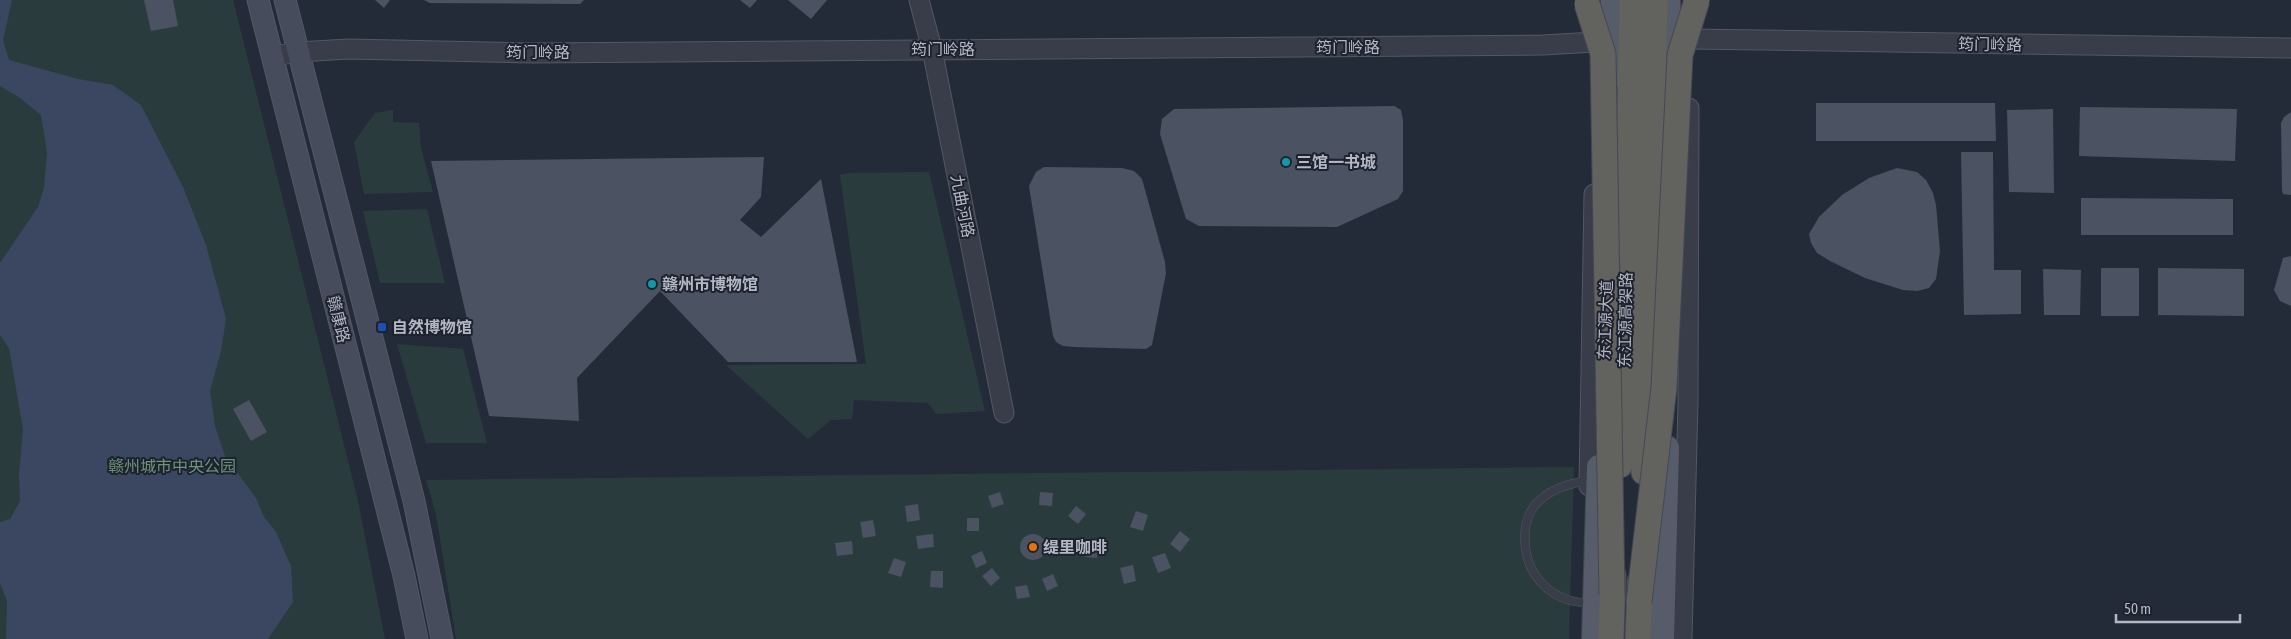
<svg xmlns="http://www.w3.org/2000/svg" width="2291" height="639" viewBox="0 0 2291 639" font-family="'Asap Condensed','Noto Sans SC',sans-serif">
	<rect width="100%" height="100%" fill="#242b38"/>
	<g fill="#2a3b3d">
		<path d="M0,0h233l125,501 27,138h-385z"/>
		<path d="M393,110v12l26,1 2,25 12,44 -69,2 -10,-52 21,-29z"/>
		<path d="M929,172l56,239 -49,3 -8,-11 -74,-3 -2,19 -21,1 -23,19 -82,-74 140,-1 -26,-189 9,-2z"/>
		<path d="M427,209l18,74h-65l-17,-72z"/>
		<path d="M397,344l66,5 24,94h-61z"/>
		<path d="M1574,467l-5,172h-1113l-20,-125 -10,-34z"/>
	</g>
	<path fill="#3b4760" d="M0,0h12l-9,40 6,20 69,19 35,6 28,20 42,82 23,58 20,74 -5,32 -11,40 5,35 10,30 31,42 8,19 12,15 15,34 2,36 -25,37h-262l1,-38 -7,-18v-61l10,-3 10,-18 -1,-26 4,-46 -14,-81 -9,-13v-72l38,-56 6,-19 3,-35 -6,-38 -21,-17 -20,-12z"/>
	<g fill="#4b5262">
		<path d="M144,0h29l5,26 -27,5z"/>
		<path d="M375,0h15l-6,8z"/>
		<path d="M424,0h160l-4,4 -150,-1z"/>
		<path d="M740,0h17l-7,8z"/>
		<path d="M788,0h39l-16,19z"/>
		<path d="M1816,103h179l1,38h-180z"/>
		<path d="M1394,106l7,4 2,10v71l-5,8 -61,28 -138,-1 -13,-7 -26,-85 2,-15 12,-10z"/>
		<path d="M2080,107l157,2 -2,52 -156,-5z"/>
		<path d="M2053,109l1,84 -45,-1 -2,-82z"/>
		<path d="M2291,112v83l-8,-1 -1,-4 -1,-67 3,-6z"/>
		<path d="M1961,152h32l1,118h27v44l-57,1z"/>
		<path d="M764,157l-3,40 -21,23 21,17 60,-58 36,183h-129l-68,-71 -83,87 2,43 -90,-5 -58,-255z"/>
		<path d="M1044,167l78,1 12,3 8,8 23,83 1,11 -14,72 -6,4 -72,-2 -11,-1 -7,-4 -3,-6 -24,-150 7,-14z"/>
		<path d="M1897,168l20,4 9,8 7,13 3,12 4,46 -4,28 -7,9 -12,3 -14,-1 -38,-12 -35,-17 -13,-8 -6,-10 -2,-9 10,-17 23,-22 27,-17z"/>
		<path d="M2081,198l152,1v36h-152z"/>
		<path d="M2291,256v50l-11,-5 -6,-11 9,-32z"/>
		<rect x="2101" y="268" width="38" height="48"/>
		<path d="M2158,268l86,1v47l-86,-1z"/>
		<path d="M2043,269l38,1 -1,45h-36z"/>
		<path d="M249,400l18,32 -16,9 -18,-32z"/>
		<path d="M1000,492l4,12 -12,4 -4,-12z"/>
		<path d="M1040,492l13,1 -1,13 -13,-1z"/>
		<path d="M918,504l2,16 -13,2 -2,-16z"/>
		<path d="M1076,506l10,8 -8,10 -10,-8z"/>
		<path d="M1136,511l12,4 -5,16 -13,-4z"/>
		<rect x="967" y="518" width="12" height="13"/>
		<path d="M873,520l3,16 -13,2 -3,-16z"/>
		<path d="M1180,531l10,8 -10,13 -10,-8z"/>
		<path d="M933,534l1,13 -16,2 -2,-13z"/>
		<circle cx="1033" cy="547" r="13"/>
		<path d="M852,541l1,13 -16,2 -2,-13z"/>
		<path d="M1086,544l12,1 -1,13 -12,-1z"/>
		<path d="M982,551l5,12 -11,5 -5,-12z"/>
		<path d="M1165,553l6,15 -13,5 -6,-16z"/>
		<path d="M894,558l12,4 -5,15 -13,-4z"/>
		<path d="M1133,565l3,16 -12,3 -4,-16z"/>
		<path d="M992,568l8,10 -9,8 -9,-10z"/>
		<path d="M931,571h12v17l-13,-1z"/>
		<path d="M1053,574l5,12 -11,5 -5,-12z"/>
		<path d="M1027,585l3,12 -13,2 -2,-12z"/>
	</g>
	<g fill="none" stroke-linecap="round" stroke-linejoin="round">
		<g stroke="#535864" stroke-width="9">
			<path id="service" d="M1587,603c-39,-2 -64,-31 -62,-69 0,-11 5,-26 15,-34 14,-13 30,-16 49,-20"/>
		</g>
		<g stroke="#535864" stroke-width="21">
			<g id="tertiary">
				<path d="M919,0l13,49 72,364"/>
				<path d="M1689,39l602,9"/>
				<path d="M274,56l25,-4 49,-3 184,4 1011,-8 69,-4"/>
				<path d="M1589,486l5,-292"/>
				<path d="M1682,639l6,-237 1,-294"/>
			</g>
		</g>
		<g stroke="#535864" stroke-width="23">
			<g id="secondary">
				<path d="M258,0l146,576 13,63"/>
				<path d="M285,0l129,501 28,138"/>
			</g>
		</g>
		<g stroke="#414652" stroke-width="26">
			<g id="primary">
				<path d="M1668,0l1,80"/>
				<path d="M1612,76l1,-76"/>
				<path d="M1594,639l5,-172"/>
				<path d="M1662,639l5,-191"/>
			</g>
		</g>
		<g stroke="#434854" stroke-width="27">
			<g id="trunk">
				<path d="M1620,465l4,-73 8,-392"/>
				<path d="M1644,472l11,-472"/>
				<path d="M1611,639l2,-64"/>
				<path d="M1638,639l2,-57"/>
			</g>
		</g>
		<use href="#service" stroke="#383d49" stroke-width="8"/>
		<use href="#tertiary" stroke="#383d49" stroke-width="19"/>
		<use href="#secondary" stroke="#464c5b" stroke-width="21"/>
		<use href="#primary" stroke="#565c69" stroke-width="24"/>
		<use href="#trunk" stroke="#62625f" stroke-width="25"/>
		<g stroke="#434854" stroke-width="27" stroke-linecap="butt">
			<g id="trunk-bridge">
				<path d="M1587,4l16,50 9,541"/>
				<path d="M1639,602l25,-215 16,-332 17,-55"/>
			</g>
		</g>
		<use href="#trunk-bridge" stroke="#62625f" stroke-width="25"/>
	</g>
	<g fill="#0f9aa8" stroke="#1d222e" stroke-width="2">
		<circle cx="1286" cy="162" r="5"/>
		<circle cx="652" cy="284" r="5"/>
	</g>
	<rect fill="#1a4fb4" stroke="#1d222e" stroke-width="2" x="377" y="322" width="10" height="10" rx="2.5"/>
	<circle fill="#e8710a" stroke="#1d222e" stroke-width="2" cx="1033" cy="547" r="5"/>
	<g text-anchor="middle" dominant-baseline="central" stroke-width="4" stroke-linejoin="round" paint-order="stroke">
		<g font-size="16" fill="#b3b8c5" stroke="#1d222e">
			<text transform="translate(1990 44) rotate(1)">筠门岭路</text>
			<text x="1348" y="47">筠门岭路</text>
			<text x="943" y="49">筠门岭路</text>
			<text x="538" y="52">筠门岭路</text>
			<text transform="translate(963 206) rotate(79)">九曲河路</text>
			<text transform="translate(339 319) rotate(76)">赣康路</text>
			<text transform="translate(1605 320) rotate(-88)">东江源大道</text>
			<text transform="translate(1625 320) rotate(-89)">东江源高架路</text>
		</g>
		<g font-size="16" font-weight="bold" fill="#b3b8c5" stroke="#1d222e" text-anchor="start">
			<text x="1296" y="162">三馆一书城</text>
			<text x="662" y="284">赣州市博物馆</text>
			<text x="392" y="327">自然博物馆</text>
			<text x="1043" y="547">缇里咖啡</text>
		</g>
		<g font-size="16" fill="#6c9479" stroke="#1d222e">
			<text x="172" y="466">赣州城市中央公园</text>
		</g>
	</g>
	<path d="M2116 614v8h124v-8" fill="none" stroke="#b3b8c5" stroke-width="2.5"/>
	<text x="2124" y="614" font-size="15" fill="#b3b8c5" stroke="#1d222e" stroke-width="4" paint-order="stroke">50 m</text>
</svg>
